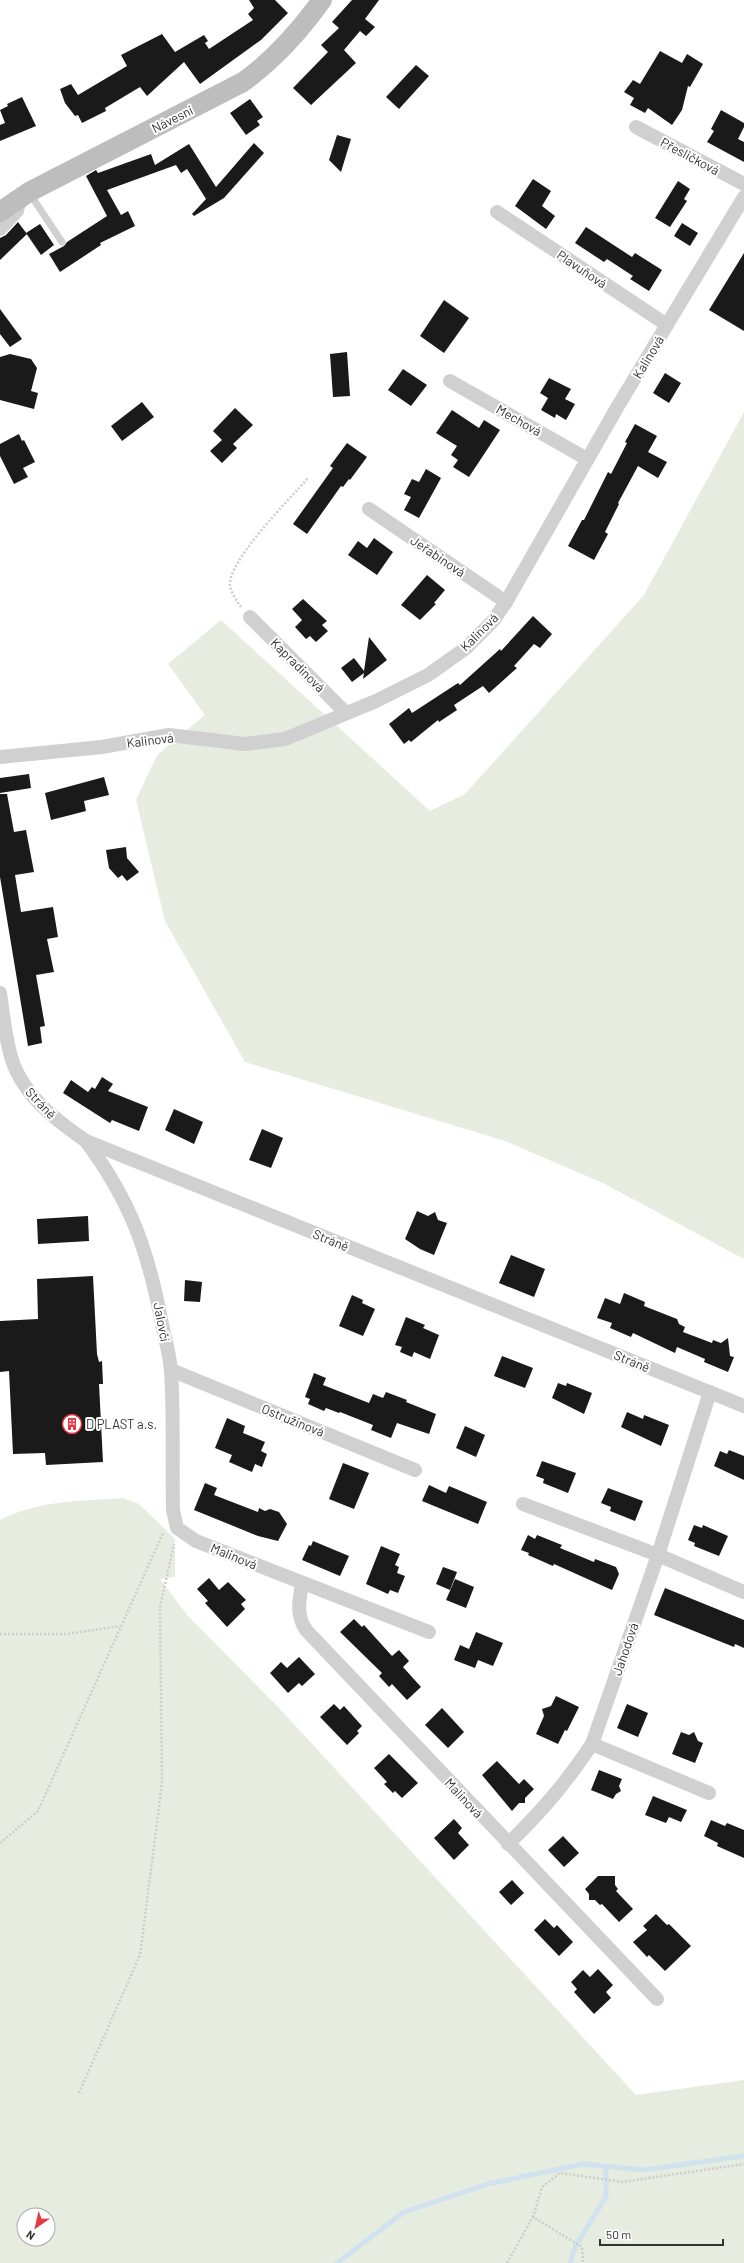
<svg xmlns="http://www.w3.org/2000/svg" width="744" height="2263" viewBox="0 0 744 2263" font-family="Barlow,sans-serif">
	<rect width="100%" height="100%" fill="#fff"/>
	<g fill="#e6ecdf" fill-rule="evenodd">
		<path d="M744,412v847l-139,-75 -100,-43 -260,-79 -80,-141 -29,-121 21,-45 48,-40 -37,-51 53,-44 209,191 35,-17 179,-199z"/>
		<path d="M123,1498l16,6 36,35v38l-15,2 28,37 90,91 358,388 108,-15v183h-744v-743c40,-20 79,-19 123,-22zM24,2215h24v24h-24z"/>
	</g>
	<g fill="none" stroke-linecap="round" stroke-linejoin="round">
		<g stroke="#cfe2ee" stroke-width="5">
			<path d="M337,2263l67,-51 84,-28 95,-20 60,6 101,-14"/>
			<path d="M570,2263l6,-18 30,-48v-30"/>
		</g>
	</g>
	<g fill="#1a1a1a">
		<path d="M249,0h26l13,13 -27,27 -61,44 -16,-22 -37,34 -7,-9 -35,21 1,3 -24,12 -4,-8 -3,1 -10,-13 -5,-14 11,-5 7,11 49,-29 -6,-11 41,-21 13,18 29,-17 4,6 -3,2 4,6 44,-29 -5,-6 6,-6z"/>
		<path d="M352,0h27l-14,19 10,8 -9,9 -6,-5 -16,19 12,13 -45,42 -18,-17 35,-36 -7,-7 18,-17 -7,-6z"/>
		<path d="M660,51l22,12 5,-9 16,10 -13,23 -2,-1 -6,24 -10,15 -24,-17 -3,5 -15,-8 4,-7 -10,-6 9,-12 7,4z"/>
		<path d="M416,65l13,11 -30,33 -13,-12z"/>
		<path d="M22,97l14,29 -36,15v-16l5,-2 -5,-13 8,-4 -1,-2z"/>
		<path d="M250,99l13,18 -6,4 3,4 -14,10 -16,-22z"/>
		<path d="M721,110l23,13v4l-6,12 6,3v20l-37,-20 7,-11 -3,-2z"/>
		<path d="M337,135l14,4 -10,33 -12,-12z"/>
		<path d="M254,143l10,10 -40,45 -30,18 -2,-2 14,-15 -19,-30 -6,4 -5,-8 -69,25 14,25 7,-4 7,15 -35,17 1,2 -41,27 -11,-18 15,-8 3,-4 40,-26 -21,-40 10,-6 2,3 53,-19 4,11 34,-21 27,43z"/>
		<path d="M533,179l18,12 -9,15 13,10 -9,13 -31,-23z"/>
		<path d="M678,181l12,8 -6,10 3,2 -17,26 -15,-9z"/>
		<path d="M18,222l9,12 -27,26v-22l6,-3z"/>
		<path d="M682,223l16,10 -8,13 -16,-10z"/>
		<path d="M40,224l14,21 -13,10 -15,-22z"/>
		<path d="M586,227l46,30 3,-4 27,17 -13,21 -19,-12 3,-3 -26,-17 -3,3 -29,-19z"/>
		<path d="M744,253v78l-35,-21z"/>
		<path d="M444,300l25,18 -25,35 -24,-17z"/>
		<path d="M0,309l22,30 -12,8 -10,-13z"/>
		<path d="M347,352l3,44 -17,1 -3,-43z"/>
		<path d="M10,354l21,5 6,9 -6,23 7,2 -4,16 -34,-9v-43z"/>
		<path d="M403,369l24,16 -16,21 -23,-16z"/>
		<path d="M665,373l16,10 -12,20 -16,-10z"/>
		<path d="M549,378l22,11 -6,10 10,5 -9,16 -10,-6 -1,4 -14,-8 7,-12 -8,-5z"/>
		<path d="M142,402l12,15 -32,24 -11,-15z"/>
		<path d="M235,408l18,17 -20,19 4,4 -15,15 -12,-12 12,-11 -9,-9z"/>
		<path d="M452,410l27,18 5,-8 16,10 -31,47 -16,-10 5,-7 -7,-5 6,-9 -21,-13z"/>
		<path d="M635,424l22,12 -9,16 19,10 -9,16 -20,-12 -20,37 1,1 -14,28 3,2 -14,26 -26,-14 14,-26h2l24,-48 3,2 16,-31 -2,-1z"/>
		<path d="M19,434l3,7 2,-1 11,22 -12,6 5,9 -14,7 -14,-28v-12z"/>
		<path d="M347,443l20,14 -17,23 -1,-1 -6,8 -2,-1 -34,48 -14,-10 40,-56 -3,-2z"/>
		<path d="M426,469l15,9 -22,40 -15,-8 7,-13 -7,-3 8,-15 7,3z"/>
		<path d="M374,538l19,14 -16,23 -29,-20 10,-14 9,7z"/>
		<path d="M427,575l18,15 -11,13 2,1 -16,16 -19,-15z"/>
		<path d="M303,599l24,22 -5,4 6,6 -12,11 -6,-6 -4,3 -11,-12 7,-7 -10,-11z"/>
		<path d="M533,616l19,18 -12,14 -6,-4 -20,22 3,2 -28,25 -6,-7 -29,19 3,5 -18,12 -1,-2 -27,22 -2,-2 -5,4 -15,-20 20,-16 3,5 46,-30 2,2 40,-36 1,2z"/>
		<path d="M369,637l18,23 -24,19 1,-6 -12,9 -11,-14 13,-10 10,13z"/>
		<path d="M29,774l2,14 -31,5v-15z"/>
		<path d="M104,777l5,18 -25,6 2,10 -35,9 -6,-27z"/>
		<path d="M0,794h7l7,38 12,-2 8,42 -19,3 6,37 32,-5 5,30 -11,2 7,33 -18,3 9,51 -5,1 2,16 -14,3 -28,-169z"/>
		<path d="M126,847l1,11 12,14 -12,9 -5,-6 -4,3 -9,-10 -3,-18z"/>
		<path d="M102,1077l11,7 -5,7 40,16 -9,24 -27,-11 -2,3 -47,-30 8,-13 17,12 4,-5 3,2z"/>
		<path d="M174,1109l29,13 -9,22 -29,-14z"/>
		<path d="M262,1129l21,9 -12,30 -22,-8z"/>
		<path d="M417,1211l11,5 7,-4 3,8 9,3 -13,32 -14,-6 -15,-10z"/>
		<path d="M88,1216l1,25 -51,3 -1,-25z"/>
		<path d="M511,1255l34,14 -11,28 -35,-14z"/>
		<path d="M93,1276l4,78 2,8 3,-1 1,23h-4l4,78 -57,3 -1,-12 -32,1 -4,-83 -9,1v-51l38,-2 -1,-40z"/>
		<path d="M185,1280l17,2 -2,20 -16,-1z"/>
		<path d="M624,1293l21,9 -1,4 33,13 2,5 6,3 -2,5 29,11 1,-3 8,3 7,-5 2,18 4,1 -6,15 -24,-10 1,-3 -28,-12 -2,6 -42,-20 -2,4 -21,-9 2,-5 -15,-5 8,-20 15,6z"/>
		<path d="M352,1295l11,5 -1,3 13,6 -12,27 -24,-10z"/>
		<path d="M406,1317l19,8 -2,3 16,7 -9,24 -16,-7 -2,5 -12,-5 2,-5 -7,-2z"/>
		<path d="M502,1356l31,12 -8,20 -31,-12z"/>
		<path d="M314,1373l12,5 -3,7 46,18 4,-9 10,4 3,-6 21,8 -1,2 30,12 -7,20 -32,-11 -6,15 -20,-8 2,-5 -33,-13 -1,1 -13,-5 -2,3 -16,-7 2,-5 -5,-2z"/>
		<path d="M558,1383l8,3 1,-3 25,10 -8,21 -32,-16z"/>
		<path d="M627,1412l16,7 1,-4 25,10 -8,21 -40,-19z"/>
		<path d="M227,1418l18,8 -2,7 22,9 -4,9 6,3 -5,13 -7,-3 -3,8 -23,-10 3,-7 -17,-7z"/>
		<path d="M465,1426l20,9 -9,22 -20,-9z"/>
		<path d="M729,1450l15,6v24l-30,-14 6,-15 7,3z"/>
		<path d="M542,1461l34,12 -8,20 -25,-10 1,-4 -8,-3z"/>
		<path d="M343,1463l26,10 -15,36 -25,-10z"/>
		<path d="M205,1483l12,5 -3,7 44,17 1,-4 6,3 5,-2 9,3 8,12 -9,17 -20,-5 -64,-26z"/>
		<path d="M429,1485l17,8 3,-7 38,16 -9,22 -56,-23z"/>
		<path d="M608,1488l35,13 -8,20 -25,-10 1,-4 -10,-4z"/>
		<path d="M694,1525l8,3 1,-3 25,11 -9,20 -25,-10 1,-3 -7,-3z"/>
		<path d="M528,1535l7,4 2,-4 25,10 -2,3 34,14 1,-3 21,8 3,7 -7,16 -58,-26 -1,2 -25,-11 1,-2 -8,-3z"/>
		<path d="M313,1541l36,15 -9,20 -38,-16 7,-15 2,1z"/>
		<path d="M381,1546l19,8 -5,11 4,2 -2,6 8,3 -7,17 -8,-3 -2,4 -22,-10z"/>
		<path d="M443,1567l14,5 -7,18 -14,-6z"/>
		<path d="M209,1578l10,12 9,-8 18,18 -5,4 4,5 -18,18 -22,-24 3,-2 -11,-12z"/>
		<path d="M455,1579l19,8 -8,21 -20,-8z"/>
		<path d="M665,1588l79,32v28l-9,-4 -1,3 -80,-32z"/>
		<path d="M354,1619l8,8 2,-2 28,31 7,-6 10,11 -6,6 18,20 -14,13 -15,-16 -3,3 -10,-11 3,-3 -42,-41z"/>
		<path d="M476,1632l27,11 -10,23 -15,-6 -3,8 -21,-8 6,-15 9,4z"/>
		<path d="M299,1657l16,17 -13,12 -3,-3 -11,10 -18,-20 11,-11 6,6z"/>
		<path d="M556,1696l23,11 -12,24 -2,-1 -7,14 -22,-10 8,-18 -2,-7 9,-3z"/>
		<path d="M334,1704l6,6 4,-4 18,20 -5,5 2,2 -12,12 -27,-28z"/>
		<path d="M627,1704l21,9 -10,24 -21,-9z"/>
		<path d="M442,1708l22,24 -16,16 -23,-23z"/>
		<path d="M681,1732l8,3 5,-3 4,9 5,2 -8,20 -23,-9z"/>
		<path d="M389,1754l29,29 -16,15 -7,-7 -2,2 -9,-9 3,-2 -13,-14z"/>
		<path d="M497,1761l22,23 5,-5 10,10 -9,9v5h-6l-7,8 -30,-36z"/>
		<path d="M599,1770l23,9 -3,7 2,5 -5,3 -3,5 -22,-9z"/>
		<path d="M653,1796l34,14 -6,12 -12,-5 -3,6 -21,-8z"/>
		<path d="M454,1819l8,9 -4,5 11,12 -15,15 -20,-22z"/>
		<path d="M711,1820l14,6 2,-3 17,7v28l-27,-12 1,-3 -14,-7z"/>
		<path d="M563,1836l16,17 -15,14 -16,-17z"/>
		<path d="M598,1876h17v9l3,4 -2,2 17,18 -14,13 -17,-18 -2,1 -5,-5h-6v-6l-4,-5z"/>
		<path d="M512,1880l12,13 -13,12 -12,-13z"/>
		<path d="M656,1914l11,11 2,-1 22,22 -26,25 -16,-16 -2,2 -14,-15 14,-12 -4,-4z"/>
		<path d="M545,1919l9,9 3,-3 16,17 -14,14 -25,-26z"/>
		<path d="M598,1969l15,16 -7,7 5,6 -17,16 -20,-22 3,-3 -6,-7 12,-12 7,7z"/>
	</g>
	<g fill="none" stroke-linecap="round" stroke-linejoin="round">
		<g stroke="#cdcdcd" stroke-width="2.5" stroke-dasharray="2 2" stroke-linecap="butt">
			<path d="M241,607c-4,-5 -10,-15 -11,-21 -3,-25 61,-88 78,-108"/>
			<path d="M0,1634h67l53,-8"/>
			<path d="M0,1843l38,-32 125,-278"/>
			<path d="M79,2093l61,-138 22,-171 -2,-177 14,-63"/>
			<path d="M583,2262l-1,-15 -49,-30 9,-30 18,-14 62,9 122,-18"/>
			<path d="M507,2263l26,-46"/>
		</g>
		<path stroke="#d0d0d0" stroke-width="7" d="M30,194l32,48"/>
		<g stroke="#d0d0d0" stroke-width="14">
			<path d="M636,127l108,57"/>
			<path d="M497,212l170,113"/>
			<path d="M0,229l17,-18 3,-13"/>
			<path d="M450,381l137,78"/>
			<path d="M369,509l137,93"/>
			<path d="M250,617l96,96"/>
			<path d="M0,757l102,-10 67,-12 76,9 40,-5 91,-38 52,-26 38,-27 27,-27 13,-19 112,-196 126,-209"/>
			<path d="M0,993c3,20 5,41 10,60 10,40 44,66 76,88l658,265"/>
			<path d="M86,1141c45,61 62,109 76,183 3,15 8,31 9,47 3,46 1,93 2,139l4,18 19,13 233,91"/>
			<path d="M171,1370l244,100"/>
			<path d="M523,1504l135,51 86,37"/>
			<path d="M302,1584c-3,17 -6,31 4,46l351,369"/>
			<path d="M709,1793l-117,-49 66,-189 52,-163"/>
			<path d="M508,1844c34,-33 57,-60 84,-100"/>
		</g>
		<path stroke="#bdbdbd" stroke-width="20" d="M0,212l29,-20 214,-110c32,-23 56,-50 79,-82"/>
	</g>
	<defs>
		<g id="building-ring" transform="scale(1)"><circle r="9.5" fill="#fff" stroke="#e63946" stroke-width="1.5"/><path d="M-4-6H4V6H1V3H-1V6H-4ZM-2.5-4.3h1.7v1.8h-1.7ZM.8-4.3h1.7v1.8H.8ZM-2.5-1h1.7V.8h-1.7ZM.8-1h1.7V.8H.8Z" fill="#e63946"/></g>
	</defs>
	<g fill-rule="evenodd">
		<use href="#building-ring" x="72" y="1424"/>
	</g>
	<g text-anchor="middle" dominant-baseline="central" stroke-width="4" stroke-linejoin="round" paint-order="stroke">
		<g font-size="13" fill="#333" stroke="#fff">
			<text transform="translate(172 119) rotate(-27)">Návesní</text>
			<text transform="translate(690 156) rotate(28)">Přesličková</text>
			<text transform="translate(582 269) rotate(34)">Plavuňová</text>
			<text transform="translate(648 357) rotate(-59)">Kalinová</text>
			<text transform="translate(519 420) rotate(30)">Mechová</text>
			<text transform="translate(438 556) rotate(34)">Jeřabinová</text>
			<text transform="translate(479 632) rotate(-45)">Kalinová</text>
			<text transform="translate(298 665) rotate(45)">Kapradinová</text>
			<text transform="translate(150 740) rotate(-7)">Kalinová</text>
			<text transform="translate(41 1103) rotate(47)">Stráně</text>
			<text transform="translate(331 1240) rotate(22)">Stráně</text>
			<text transform="translate(162 1322) rotate(79)">Jalovčí</text>
			<text transform="translate(632 1361) rotate(22)">Stráně</text>
			<text transform="translate(293 1420) rotate(22)">Ostružinová</text>
			<text transform="translate(234 1556) rotate(22)">Malinová</text>
			<text transform="translate(625 1649) rotate(-71)">Jahodová</text>
			<text transform="translate(464 1798) rotate(47)">Malinová</text>
		</g>
		<g font-size="13" fill="#333" stroke="#fff" text-anchor="start">
			<text x="86" y="1424">D PLAST a.s.</text>
		</g>
	</g>
	<g transform="translate(36 2227) rotate(214)"><circle r="19" fill="#ffffff" stroke="#adadad"/>
	<path d="M0-3L7 15L0 10L-7 15Z" fill="#e63946"/>
	<text y="-6" font-size="11" font-weight="bold" text-anchor="middle" fill="#333333">N</text>
	</g>
	<path d="M600 2239v6h123v-6" fill="none" stroke="#333333" stroke-width="2"/>
	<text x="606" y="2239" font-size="12" fill="#333333" stroke="#ffffff" stroke-width="3" paint-order="stroke">50 m</text>
</svg>
